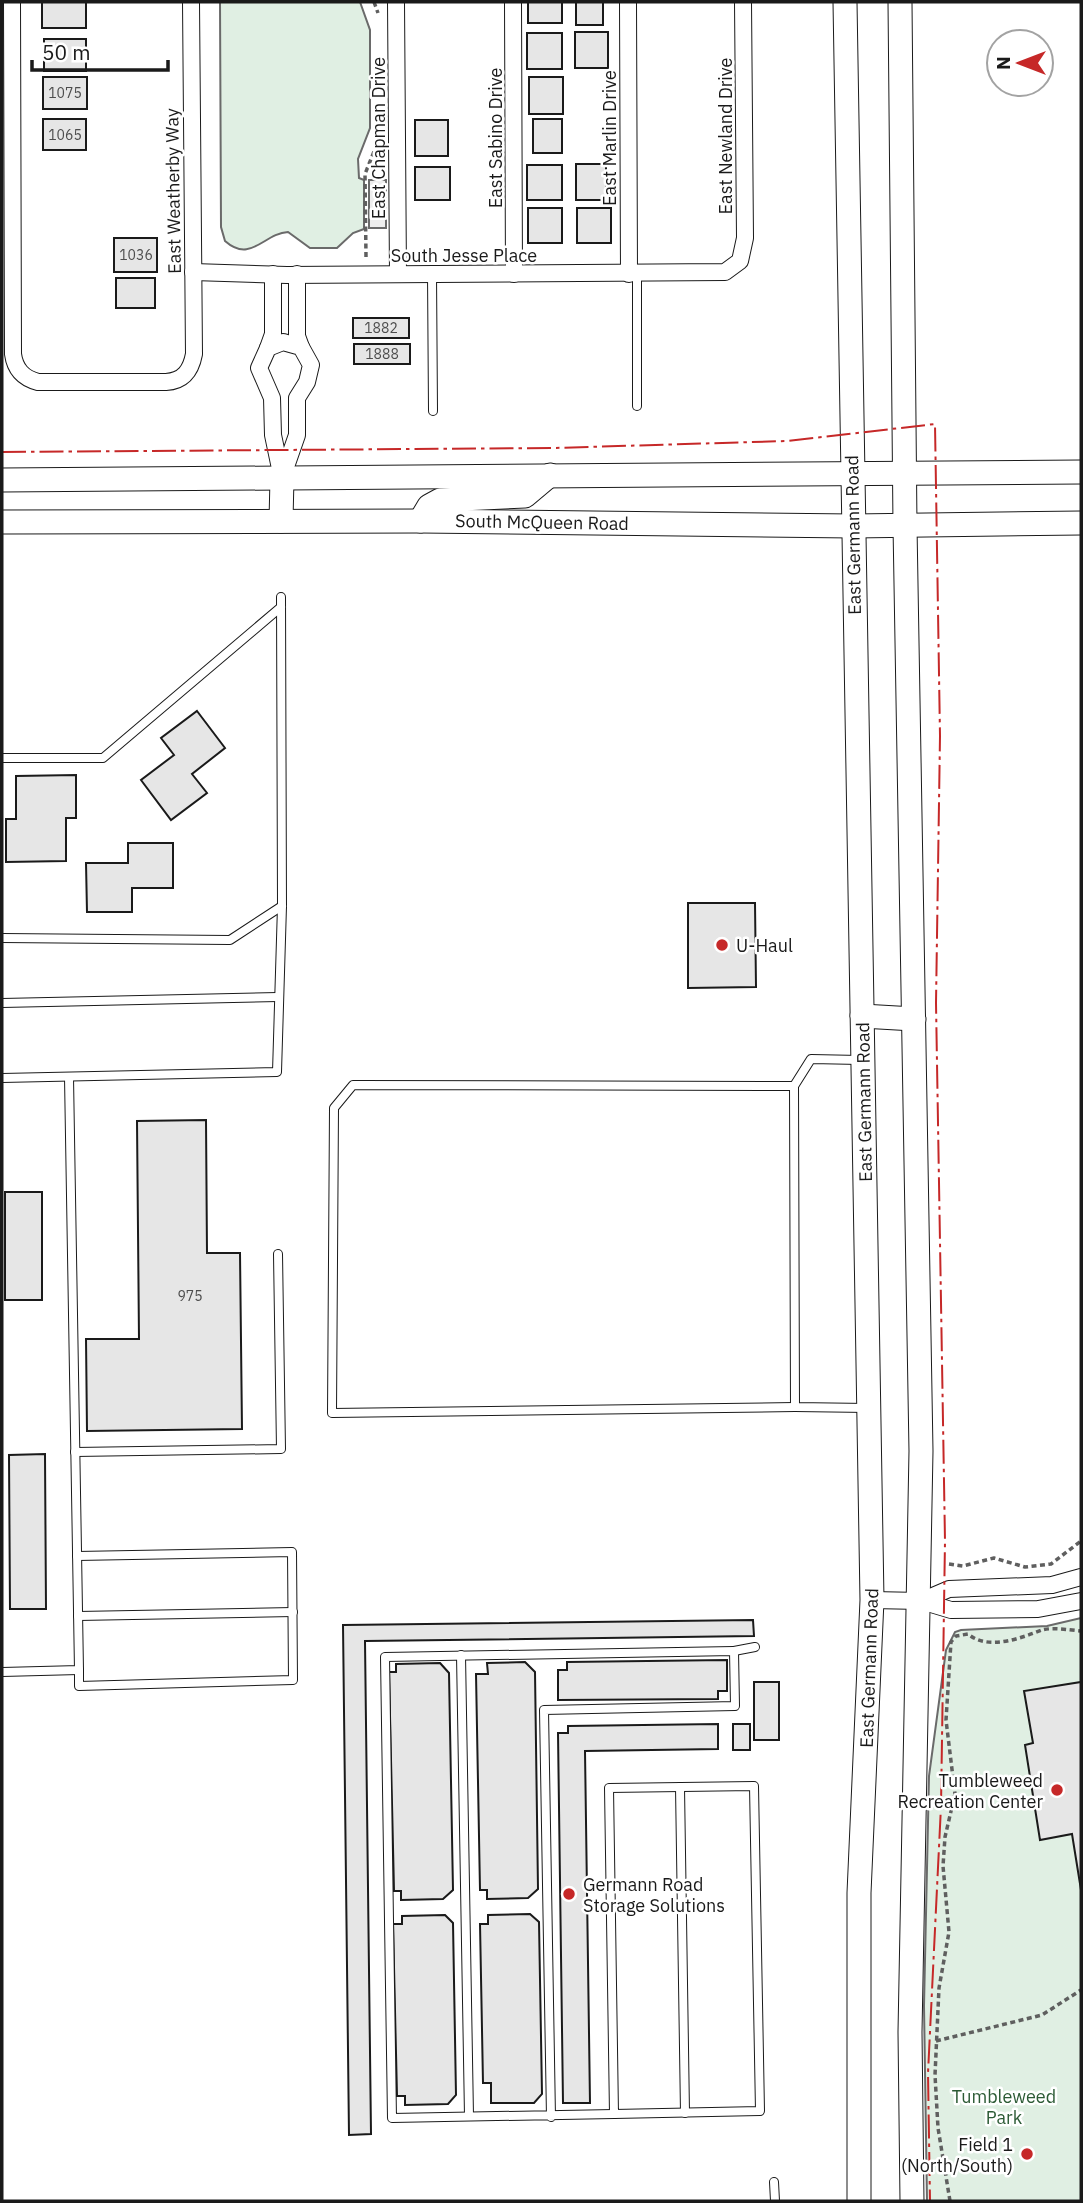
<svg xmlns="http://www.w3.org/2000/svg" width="1083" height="2203" viewBox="0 0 1083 2203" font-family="'IBM Plex Sans',sans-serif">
	<rect width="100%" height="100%" fill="#fff"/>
	<g fill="#e0efe3" stroke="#6a6a6a" stroke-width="2">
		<path d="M220,2h140l10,28v98l-12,31 1,19 5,2v49l-11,4 -16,15h-27l-22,-16c-24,1 -37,32 -63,9l-4,-14z"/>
		<path d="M1081,1618v583h-154l-3,-195 5,-230 17,-126 9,-18 6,-2 86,-4z"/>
	</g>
	<rect fill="#ededed" stroke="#6a6a6a" stroke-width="2" x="369" y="180" width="17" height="48"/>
	<g fill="#e6e6e6" stroke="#1a1a1a" stroke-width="2">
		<rect x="42" y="2" width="44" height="26"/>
		<rect x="528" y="2" width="34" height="21"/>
		<rect x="576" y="2" width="27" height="23"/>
		<rect x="575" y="32" width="33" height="36"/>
		<rect x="527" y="33" width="35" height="36"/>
		<rect x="44" y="39" width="42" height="32"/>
		<rect x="43" y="77" width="44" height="32"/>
		<rect x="529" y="77" width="34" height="37"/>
		<rect x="43" y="119" width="43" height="31"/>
		<rect x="533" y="119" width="29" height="34"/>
		<rect x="415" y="120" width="33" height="36"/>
		<rect x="576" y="164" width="30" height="36"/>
		<rect x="527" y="165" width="35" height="35"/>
		<rect x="415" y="167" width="35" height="33"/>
		<rect x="528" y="208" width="34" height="35"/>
		<rect x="577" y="208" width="34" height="35"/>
		<rect x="114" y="238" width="43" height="34"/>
		<rect x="116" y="278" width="39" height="30"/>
		<rect x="353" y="318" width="56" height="20"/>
		<rect x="354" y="344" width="56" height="20"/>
		<path d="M197,711l28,37 -33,26 15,19 -36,27 -30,-40 33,-25 -13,-17z"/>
		<path d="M76,775v43h-10v43l-60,1v-43h10v-43z"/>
		<path d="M128,843h45v45h-41v24h-45l-1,-49h42z"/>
		<path d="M688,903h67l1,84 -68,1z"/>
		<path d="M206,1120l1,133h33l2,176 -155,2 -1,-92h53l-2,-218z"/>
		<rect x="5" y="1192" width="37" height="108"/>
		<path d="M45,1454l1,155h-36l-1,-154z"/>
		<path d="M753,1620l1,16 -389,5 6,493 -22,1 -6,-510z"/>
		<path d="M727,1660v31h-9v8l-160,1v-30h9v-8z"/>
		<path d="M525,1662l10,10 3,217 -10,9 -41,1v-9h-7l-4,-216h12l-1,-11z"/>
		<path d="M440,1663l9,10 4,217 -10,9 -42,1v-9h-7l-5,-219h7v-8z"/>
		<rect x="754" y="1682" width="25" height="58"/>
		<path d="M1081,1682v208l-9,-56 -32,6 -15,-95 8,-2 -9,-52z"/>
		<path d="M718,1724v25l-133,2 5,352h-27l-5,-370h10v-7z"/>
		<rect x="733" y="1724" width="17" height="26"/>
		<path d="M530,1914l9,8 3,172 -8,9h-43v-20h-8l-3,-159h8v-9z"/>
		<path d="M445,1915l8,8 3,172 -8,9 -43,1v-9h-8l-4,-172h9v-8z"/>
	</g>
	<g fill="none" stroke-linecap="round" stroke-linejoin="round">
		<g stroke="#1a1a1a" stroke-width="10">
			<g id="service">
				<path d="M432,274l1,137"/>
				<path d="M637,274v132"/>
				<path d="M2,758h101l178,-151"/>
				<path d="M2,938l228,2 52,-34"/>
				<path d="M2,1003l276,-6"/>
				<path d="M860,1060l-49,-1 -17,27 1,321 73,1"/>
				<path d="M2,1078l275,-6 5,-166 -1,-309"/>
				<path d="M794,1086l-441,-1 -19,23 -2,305 463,-6"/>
				<path d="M75,1452l206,-3 -3,-195"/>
				<path d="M77,1556l215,-4 1,128 -214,6v-16"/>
				<path d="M78,1616l215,-4"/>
				<path d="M734,1651l21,-4"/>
				<path d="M461,1655l8,461"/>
				<path d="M2,1672l77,-2 -10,-593"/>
				<path d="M754,1786l6,325 -146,3 -5,-326z"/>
				<path d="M680,1787l5,326"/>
				<path d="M551,2117l-7,-407 191,-4 -1,-55 -349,6 7,461 222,-4"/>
				<path d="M774,2182l1,19"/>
			</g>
		</g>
		<g stroke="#1a1a1a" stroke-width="18">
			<g id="minor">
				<path d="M12,2l1,352c2,15 10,24 25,28h128c18,-1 25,-12 28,-28l-3,-352"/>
				<path d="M396,2l2,272"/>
				<path d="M513,2l1,272"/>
				<path d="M628,2l1,272"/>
				<path d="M193,272l94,3 438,-3 15,-11 5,-23 -2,-236"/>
				<path d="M297,274v62l4,11"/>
				<path d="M283,342l18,5 10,18 -4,17 -10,16v37l-15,43 -9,-43 -1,-37 -13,-30 9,-20z"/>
				<path d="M268,348l5,-14v-60"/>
				<path d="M872,1600l49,1 30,9 87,-1 43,-8"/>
				<path d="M921,1601l28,-12 103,-4 29,-8"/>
			</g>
		</g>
		<g stroke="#1a1a1a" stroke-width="25">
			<g id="secondary">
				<path d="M845,2l27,1598 -13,293v308"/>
				<path d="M900,2l5,524 16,925 -11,581 2,169"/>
				<path d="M2,480l1079,-8"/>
				<path d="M281,521l1,-43"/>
				<path d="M420,521l9,-15 11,-6 85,-4 25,-21"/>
				<path d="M2,522l418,-1 433,5 228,-3"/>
				<path d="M862,1016l52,3"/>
			</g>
		</g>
		<g stroke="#5f5f5f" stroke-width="3.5" stroke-dasharray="5 3.5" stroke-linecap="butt">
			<path d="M374,2l4,11"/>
			<path d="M366,257l-1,-83 14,-35"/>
			<path d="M949,1564l14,2 31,-8 31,9 26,-3 30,-23"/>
			<path d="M936,2041l106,-26 39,-25"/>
			<path d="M950,2201l-12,-73 -3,-53 4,-87 10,-56 -6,-66 2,-29 10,-43 -9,-74 5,-78 5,-6 12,-2c20,17 53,4 74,-4 11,-3 28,0 39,1"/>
		</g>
		<use href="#service" stroke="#fff" stroke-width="8"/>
		<use href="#minor" stroke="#fff" stroke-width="16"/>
		<use href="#secondary" stroke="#fff" stroke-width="23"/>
		<path stroke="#c62828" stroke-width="2" stroke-dasharray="24 5 3.5 5" stroke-linecap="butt" d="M2,452l553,-4 232,-7 148,-17 5,312 -4,267 9,538 -4,265 -13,267 2,128"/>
	</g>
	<g fill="#c62828" stroke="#fff" stroke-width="2.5">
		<circle cx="722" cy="945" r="7"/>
		<circle cx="1057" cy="1790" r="7"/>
		<circle cx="569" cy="1894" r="7"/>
		<circle cx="1027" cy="2154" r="7"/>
	</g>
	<g text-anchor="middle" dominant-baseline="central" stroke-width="5" stroke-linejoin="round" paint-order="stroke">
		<g font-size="14" fill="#4d4d4d">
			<text x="65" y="93">1075</text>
			<text x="65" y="135">1065</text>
			<text x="136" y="255">1036</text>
			<text x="381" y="328">1882</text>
			<text x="382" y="354">1888</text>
			<text x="190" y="1296">975</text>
		</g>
		<g font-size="18" fill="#1a1a1a" stroke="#fff">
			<text transform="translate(725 136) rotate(-90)">East Newland Drive</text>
			<text transform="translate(378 138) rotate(-90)">East Chapman Drive</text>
			<text transform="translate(495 138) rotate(-90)">East Sabino Drive</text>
			<text transform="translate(609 138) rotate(-90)">East Marlin Drive</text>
			<text transform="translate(173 191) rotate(-91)">East Weatherby Way</text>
			<text x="464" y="255">South Jesse Place</text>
			<text transform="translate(542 522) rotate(1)">South McQueen Road</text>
			<text transform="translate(853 535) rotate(-91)">East Germann Road</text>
			<text transform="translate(864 1102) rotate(-91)">East Germann Road</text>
			<text transform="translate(869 1668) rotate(-88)">East Germann Road</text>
		</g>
		<g font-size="18" fill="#1a1a1a" stroke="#fff" text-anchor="start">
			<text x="736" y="945">U-Haul</text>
			<text x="1043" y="1780" text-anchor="end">Tumbleweed<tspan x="1043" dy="21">Recreation Center</tspan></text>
			<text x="583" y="1884">Germann Road<tspan x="583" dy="21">Storage Solutions</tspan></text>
			<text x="1013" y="2144" text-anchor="end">Field 1<tspan x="1013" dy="21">(North/South)</tspan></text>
		</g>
		<g font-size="18" fill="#2b5a34" stroke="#fff">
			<text x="1004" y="2096">Tumbleweed<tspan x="1004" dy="21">Park</tspan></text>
		</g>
	</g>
	<rect width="1083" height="2203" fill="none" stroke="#1a1a1a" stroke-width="7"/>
	<g transform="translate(1020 63) rotate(270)"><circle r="33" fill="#ffffff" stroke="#a3a3a3" stroke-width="2"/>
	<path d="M0-5L12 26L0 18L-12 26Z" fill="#c62828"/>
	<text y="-10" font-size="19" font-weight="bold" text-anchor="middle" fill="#1a1a1a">N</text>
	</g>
	<path d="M32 60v10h136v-10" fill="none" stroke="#1a1a1a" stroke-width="3.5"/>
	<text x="42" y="60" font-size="21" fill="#1a1a1a" stroke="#ffffff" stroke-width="5" paint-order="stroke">50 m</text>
</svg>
